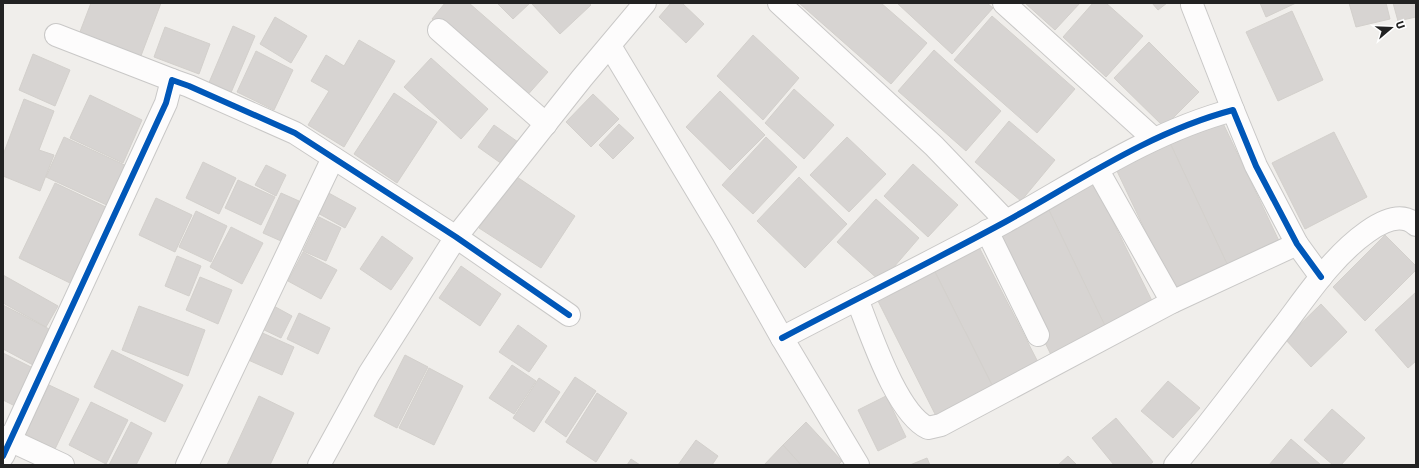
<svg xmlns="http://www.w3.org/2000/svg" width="1419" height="468" viewBox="0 0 1419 468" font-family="Jost,sans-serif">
	<rect width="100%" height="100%" fill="#f0eeeb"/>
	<g fill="#d7d4d2" stroke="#d3d0cc">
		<path d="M91,3h70l-22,58 -61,-24z"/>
		<path d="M445,3h24l79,69 -24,27 -92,-80z"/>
		<path d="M497,3h33l-17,16z"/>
		<path d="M589,3l2,2 -31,29 -28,-30z"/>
		<path d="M671,3h11l22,21 -18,19 -27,-26z"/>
		<path d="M799,3h82l46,40 -36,41z"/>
		<path d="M897,3h90l6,5 -41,46z"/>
		<path d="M1025,3h55l-25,27z"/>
		<path d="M1093,3h13l37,33 -37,41 -43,-40z"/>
		<path d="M1152,3h15l-9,7z"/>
		<path d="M1260,3h36l-30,14z"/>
		<path d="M1349,3h37l4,16 -34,8z"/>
		<path d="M1393,3h23v14l-18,4z"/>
		<path d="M1292,11l31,69 -45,21 -32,-69z"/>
		<path d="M992,16l83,73 -38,44 -83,-73z"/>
		<path d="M275,17l32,19 -16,27 -31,-19z"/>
		<path d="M233,26l22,10 -25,59 -22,-10z"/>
		<path d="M165,27l45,17 -11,30 -45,-17z"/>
		<path d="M753,35l46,43 -36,42 -46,-44z"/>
		<path d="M359,40l36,21 -51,86 -36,-22 21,-34 -18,-10 15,-26 18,11z"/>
		<path d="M1149,42l50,50 -35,35 -50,-49z"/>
		<path d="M934,50l67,61 -35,40 -68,-60z"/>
		<path d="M256,51l37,19 -19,40 -37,-18z"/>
		<path d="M33,54l37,16 -15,36 -36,-16z"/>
		<path d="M431,58l57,51 -27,30 -57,-52z"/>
		<path d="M794,89l40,36 -30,34 -39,-36z"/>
		<path d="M720,91l45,44 -35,35 -44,-43z"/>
		<path d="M394,93l43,29 -40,61 -43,-29z"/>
		<path d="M593,94l26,25 -28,28 -25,-25z"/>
		<path d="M90,95l52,25 -19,43 -53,-25z"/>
		<path d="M24,99l30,12 -15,39 15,5 -14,36 -37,-15v-21z"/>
		<path d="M1221,119l59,124 -51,25 -59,-125z"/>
		<path d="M1009,121l46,39 -34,41 -46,-39z"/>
		<path d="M619,124l15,14 -21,21 -14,-14z"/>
		<path d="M494,125l24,17 -16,22 -24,-17z"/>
		<path d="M1334,132l33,65 -62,32 -33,-66z"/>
		<path d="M64,137l65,30 -18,40 -65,-30z"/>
		<path d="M766,137l31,30 -44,47 -31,-29z"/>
		<path d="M847,137l39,37 -37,38 -39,-37z"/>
		<path d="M1170,143l59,125 -54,25 -59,-124z"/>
		<path d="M203,162l33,16 -17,36 -33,-16z"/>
		<path d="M913,164l45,41 -30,32 -44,-41z"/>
		<path d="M266,165l20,10 -10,21 -21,-11z"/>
		<path d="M514,175l61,41 -34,52 -62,-40z"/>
		<path d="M799,177l48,47 -42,44 -48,-47z"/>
		<path d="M238,180l37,17 -14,28 -36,-17z"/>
		<path d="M55,183l53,25 -36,76 -53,-26z"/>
		<path d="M1094,183l62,126 -48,23 -61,-126z"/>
		<path d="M325,191l31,17 -11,20 -31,-17z"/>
		<path d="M281,193l18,8 -18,40 -18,-8z"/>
		<path d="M156,198l36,17 -17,37 -36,-17z"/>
		<path d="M876,199l43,39 -38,44 -44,-40z"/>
		<path d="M1047,206l61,126 -55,27 -61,-126z"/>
		<path d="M196,211l31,15 -16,36 -32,-15z"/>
		<path d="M319,217l22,11 -15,33 -23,-10z"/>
		<path d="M231,227l32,16 -21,41 -32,-17z"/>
		<path d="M1385,235l31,31v4l-51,51 -32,-34z"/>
		<path d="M382,236l31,22 -22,32 -31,-21z"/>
		<path d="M979,247l62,121 -46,23 -61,-121z"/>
		<path d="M303,252l34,18 -16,29 -33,-18z"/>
		<path d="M177,256l24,10 -12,30 -24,-10z"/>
		<path d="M461,266l40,28 -21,32 -41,-28z"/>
		<path d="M934,270l61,121 -57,29 -61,-121z"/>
		<path d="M3,275l55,31 -12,21 -43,-24z"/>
		<path d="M200,277l32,13 -14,34 -32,-14z"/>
		<path d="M1416,292v69l-8,7 -33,-38z"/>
		<path d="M270,304l22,12 -11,22 -23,-11z"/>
		<path d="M1321,304l26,28 -36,35 -26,-28z"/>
		<path d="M3,305l48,25 -18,35 -30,-16z"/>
		<path d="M139,306l66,24 -17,46 -66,-26z"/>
		<path d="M299,313l31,15 -12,26 -31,-15z"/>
		<path d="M518,325l29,21 -18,26 -30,-20z"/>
		<path d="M258,331l36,16 -12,28 -36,-16z"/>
		<path d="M112,350l71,35 -18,37 -71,-35z"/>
		<path d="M3,353l34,17 -18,38 -16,-8z"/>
		<path d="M405,355l23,12 -31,61 -23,-12z"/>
		<path d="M512,365l24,16 -22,33 -25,-16z"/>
		<path d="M429,368l34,18 -29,59 -35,-17z"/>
		<path d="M575,377l21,14 -30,46 -21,-15z"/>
		<path d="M539,378l21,14 -26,40 -21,-14z"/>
		<path d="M1168,381l32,27 -27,30 -32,-27z"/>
		<path d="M49,385l30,14 -24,50 -30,-15z"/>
		<path d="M597,393l30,20 -31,49 -30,-20z"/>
		<path d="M259,396l35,17 -24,52h-43z"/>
		<path d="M886,396l20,41 -28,14 -20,-41z"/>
		<path d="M91,402l37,18 -22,44 -37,-19z"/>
		<path d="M1332,409l33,29 -24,27h-8l-29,-25z"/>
		<path d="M1116,418l37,44 -4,3h-35l-22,-27z"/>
		<path d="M131,422l21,11 -16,32h-27z"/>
		<path d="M806,422l36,39 -4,4h-37l-18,-20z"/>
		<path d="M1291,439l30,26h-52z"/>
		<path d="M696,440l22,16 -6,9h-34z"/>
		<path d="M783,445l18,20h-37z"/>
		<path d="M1068,456l9,9h-19z"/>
		<path d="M927,458l3,7h-20z"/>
		<path d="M631,459l9,6h-13z"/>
	</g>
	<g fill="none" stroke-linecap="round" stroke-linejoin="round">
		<g stroke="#c9c8c7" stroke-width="24">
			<g id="street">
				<path d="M779,3l155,143 72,75"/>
				<path d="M1004,3l150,136"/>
				<path d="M1192,5l41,105"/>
				<path d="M439,30l107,94"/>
				<path d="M56,35l116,45"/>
				<path d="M610,46l113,188 59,104 76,127"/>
				<path d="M1097,169l75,133"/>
				<path d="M987,231l51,104"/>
				<path d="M857,299c13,32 39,114 71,129l13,-3 231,-123 125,-58"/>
				<path d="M782,338c74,-39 149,-76 223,-116 74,-41 145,-90 228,-112l23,56 41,78 24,33"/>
				<path d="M3,437l60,28"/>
				<path d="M3,456l151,-327 12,-26 6,-23 17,6 106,47 161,104 113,78"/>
				<path d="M187,465l146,-307"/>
				<path d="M319,465l50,-91 87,-137 126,-159 63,-75"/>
				<path d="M1175,465c38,-45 72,-92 108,-138 25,-33 50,-71 84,-95 14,-10 34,-21 49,-7"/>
			</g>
		</g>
		<use href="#street" stroke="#fdfcfc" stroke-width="22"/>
		<g stroke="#fff" stroke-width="8">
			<g id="cycleway">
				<path d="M782,338c74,-39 149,-76 223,-116 74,-41 145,-90 228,-112l23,56 41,78 24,33"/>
				<path d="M3,456l151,-327 12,-26 6,-23 17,6 106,47 161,104 113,78"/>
			</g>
		</g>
		<use href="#cycleway" stroke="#0057b8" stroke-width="6"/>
	</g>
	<rect width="1419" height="468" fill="none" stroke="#222222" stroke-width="8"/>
	<g transform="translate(1391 28) rotate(71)" stroke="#ffffff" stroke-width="3" paint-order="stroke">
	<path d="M0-3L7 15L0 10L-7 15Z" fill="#222222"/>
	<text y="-6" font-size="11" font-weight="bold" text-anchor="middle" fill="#222222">U</text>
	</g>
</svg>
